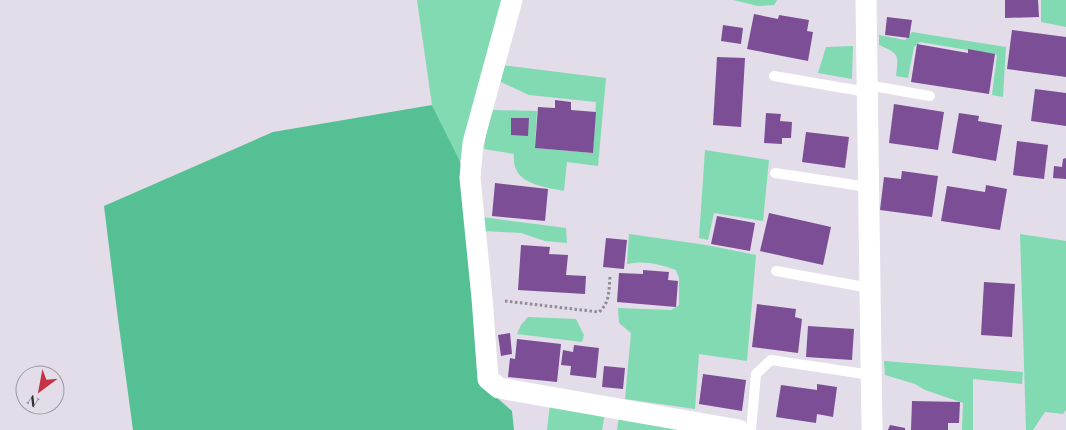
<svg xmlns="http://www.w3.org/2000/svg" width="1066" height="430" viewBox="0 0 1066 430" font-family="'Playfair Display',serif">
	<rect width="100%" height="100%" fill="#e3dce9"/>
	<g fill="#82dab2">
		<path d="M417,0h86l-43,161 -28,-56z"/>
		<path d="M733,0h44l-3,5 -16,1z"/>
		<path d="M1041,0h25v27l-25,-5z"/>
		<path d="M912,32l94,15 -3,50 -11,-2 5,-40 -77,-13 -6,5 -6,31 -12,-2c3,-22 3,-22 -17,-31v-10l26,5z"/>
		<path d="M853,46l-1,33 -34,-6 8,-26z"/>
		<path d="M501,65l105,13 -8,88 -31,-4 -3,29c-23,-5 -53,-7 -50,-37l-30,-5 3,-24 6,-15 44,1 -2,37 58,5 3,-51 -67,-7 -30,-14z"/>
		<path d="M705,150l64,10 -6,61 -49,-8 -6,27 -9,-2z"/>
		<path d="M482,217l84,11 1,15 -22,-2 -24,-8 -38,-2z"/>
		<path d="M629,234l77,11 50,10 -9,106 -48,-7 -4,55 -70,-10 6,-66 -12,-10 -1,-15 53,2 8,-5v-27l-3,-8c-17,-6 -31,-10 -49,-6z"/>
		<path d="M1020,234l46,7v169l-3,4 -18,-2 -12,18h-7z"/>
		<path d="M528,317l48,2 8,16 -2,7 -65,-8 4,-9z"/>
		<path d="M884,361l139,11 -1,12 -49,-5v51h-11l1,-27 -38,-13 -10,-6 -30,-9z"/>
		<path d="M550,404l55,9 -3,17h-55z"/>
		<path d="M619,416l83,14h-85z"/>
	</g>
	<path fill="#55c093" d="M432,105l28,56 35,235 17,15 2,19h-381l-15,-111 -14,-113 169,-74z"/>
	<g fill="#7c4e96">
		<path d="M1005,0h33l1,17 -34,1z"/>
		<path d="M754,14l24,5 1,-4 30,5 -2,11 6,1 -5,29 -61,-12z"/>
		<path d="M887,17l25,3 -3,18 -24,-3z"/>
		<path d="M723,25l20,3 -2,16 -20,-3z"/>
		<path d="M1012,30l54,7v40l-59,-8z"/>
		<path d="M917,44l51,9v-4l27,5 -6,40 -78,-12z"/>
		<path d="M717,57l28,1 -4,69 -28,-2z"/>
		<path d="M1035,89l31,4v33l-35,-5z"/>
		<path d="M555,100l16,2v8l25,2 -3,41 -58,-5 3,-41 17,1z"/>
		<path d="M894,104l50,8 -6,38 -49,-7z"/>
		<path d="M766,113l15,1 -1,7 12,1 -1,16h-9v6l-18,-1z"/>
		<path d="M959,113l20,3 -1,5 24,4 -6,36 -44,-8z"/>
		<path d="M511,118h18l-1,18 -17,-1z"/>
		<path d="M806,132l43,5 -4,31 -43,-6z"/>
		<path d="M1017,141l31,4 -4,34 -31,-4z"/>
		<path d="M1066,158v21l-13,-1 1,-12 8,1 1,-8z"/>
		<path d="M902,171l36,5 -6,41 -52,-7 4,-33 17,2z"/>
		<path d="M495,183l53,6 -3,32 -53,-5z"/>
		<path d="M986,185l21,4 -7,41 -59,-9 6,-35 38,6z"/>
		<path d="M769,213l62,14 -8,38 -63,-14z"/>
		<path d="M717,216l38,7 -5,28 -39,-7z"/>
		<path d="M606,238l21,2 -3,29 -21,-2z"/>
		<path d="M521,245l29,2 -1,7 19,1 -2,20 20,1 -1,18 -67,-4z"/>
		<path d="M643,270l26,2 -1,8 10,1 -2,26 -59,-5 2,-29 24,1z"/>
		<path d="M984,282l31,2 -3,53 -31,-2z"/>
		<path d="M757,304l39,5 -1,8 7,2 -4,34 -46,-6z"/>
		<path d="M808,326l46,3 -2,31 -46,-3z"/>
		<path d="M510,333l2,21 -11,2 -3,-21z"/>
		<path d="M517,339l44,5 -4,38 -49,-5 2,-19 5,1z"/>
		<path d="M574,345l25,3 -3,30 -26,-3 1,-9 -10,-1 2,-15 10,2z"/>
		<path d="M604,366l21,2 -2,21 -21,-2z"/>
		<path d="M703,374l43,6 -4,31 -43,-7z"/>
		<path d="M817,384l20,3 -4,30 -16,-3 -1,9 -40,-6 5,-32 36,5z"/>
		<path d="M912,401l48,1 -1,21h-11v7h-37z"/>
		<path d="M890,425l15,3v2h-17z"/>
	</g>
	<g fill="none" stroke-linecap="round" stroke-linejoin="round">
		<path stroke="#908b94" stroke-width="3" stroke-dasharray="2.5 2.5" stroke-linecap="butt" d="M505,301l94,11c11,-9 10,-23 11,-37"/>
		<g stroke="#fff" stroke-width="10">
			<path d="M774,76l93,16"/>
			<path d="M867,85l63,11"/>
			<path d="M775,173l93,14"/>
			<path d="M776,271l94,17"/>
			<path d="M751,430l5,-56 15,-14 100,15"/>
		</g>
		<g stroke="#fff" stroke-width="21">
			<path d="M512,0l-39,143 -3,35 12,120 6,81 11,9 240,42"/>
			<path d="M866,0l6,430"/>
		</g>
	</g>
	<g transform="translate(40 390) rotate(212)"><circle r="24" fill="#e3dce9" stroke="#9d97a1"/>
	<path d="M0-4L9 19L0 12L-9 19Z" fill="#c43345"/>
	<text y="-8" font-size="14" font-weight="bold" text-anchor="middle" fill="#333035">N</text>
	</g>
</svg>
